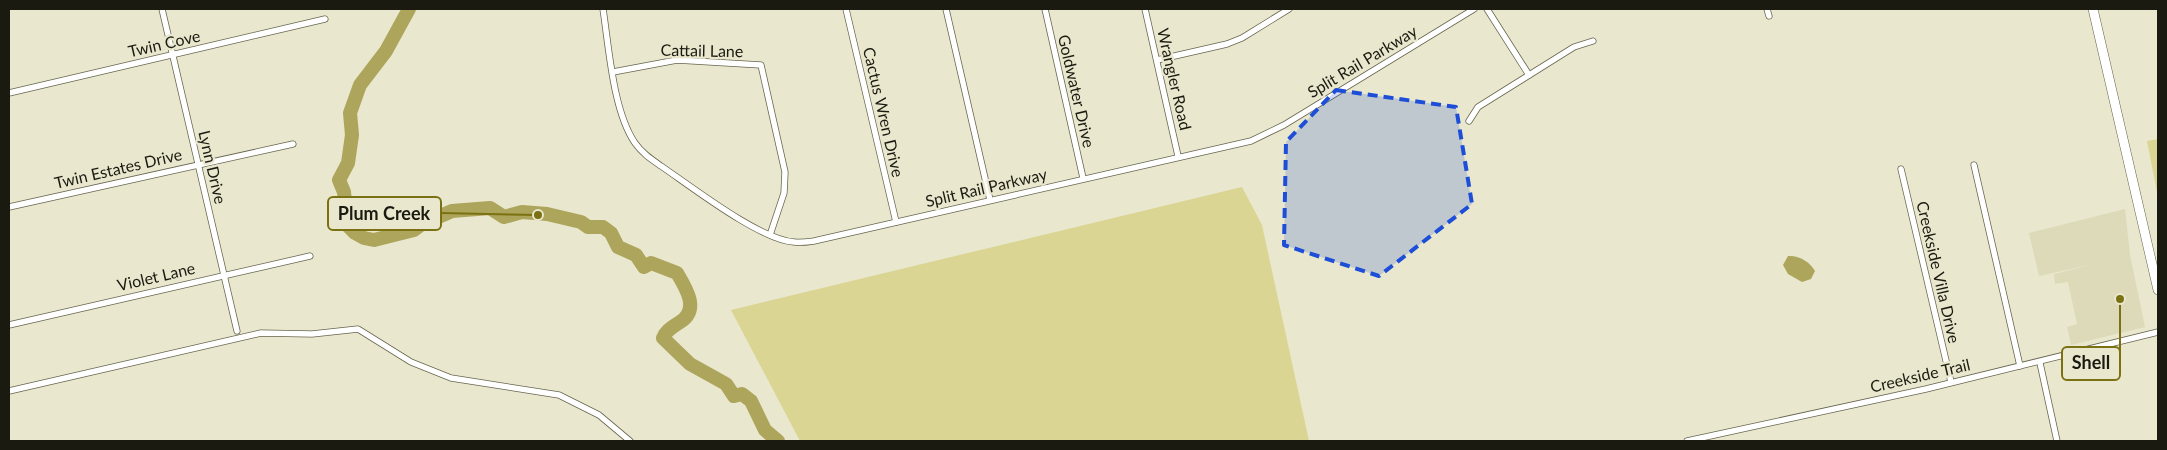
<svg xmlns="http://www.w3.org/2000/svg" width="2167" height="450" viewBox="0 0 2167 450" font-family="Lato,sans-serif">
	<rect width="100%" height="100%" fill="#e9e7cd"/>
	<path fill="#dddaba" d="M2125,209l5,46 15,72 -74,18 -4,-18 10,-3 -9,-42 -13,2 -1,-10 40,-10 -55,12 -10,-43z"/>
	<g fill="#dbd593">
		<path d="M2158,139v58l-11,-56z"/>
		<path d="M1242,187l20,38 47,216h-509l-69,-131z"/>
	</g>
	<path fill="#ada55b" d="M1788,256c11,-1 22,6 27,15l-4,8 -9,3 -14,-8 -5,-9z"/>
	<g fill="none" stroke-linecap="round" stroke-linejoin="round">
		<path stroke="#ada55b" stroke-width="14" d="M409,9l-23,42 -26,34 -10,28 2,22 -4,28 -9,17 5,12 4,34 7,7 9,5 10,2 40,-10 8,-6 30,-13 38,-3 14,9 18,-5 25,2 34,8 7,5h15l8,6 7,14 18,8 8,12 7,-4 26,10c9,15 23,37 3,49 -7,5 -14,8 -17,16l27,26 36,20 8,12 8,-2 9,7 14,29 13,11"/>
		<g stroke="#67654e" stroke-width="7">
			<g id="street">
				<path d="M162,9l75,322"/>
				<path d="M603,9c6,39 10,102 32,134 7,10 16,16 26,23 31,21 99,74 133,76 7,1 13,0 20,-1l437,-100 33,-16 190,-116"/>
				<path d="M846,9l50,213"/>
				<path d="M946,9l44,191"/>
				<path d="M1045,9l38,169"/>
				<path d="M1145,9l33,147"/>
				<path d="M1487,9l42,66"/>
				<path d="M1767,9l2,7"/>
				<path d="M1157,60l70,-16 15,-6 47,-29"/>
				<path d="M613,72l64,-12 84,5 24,107 -1,21 -14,42"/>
				<path d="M9,93l316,-74"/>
				<path d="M1469,121l9,-14 96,-60 19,-6"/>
				<path d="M1974,165l46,201"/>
				<path d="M1901,169l50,213"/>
				<path d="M9,207l284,-63"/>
				<path d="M9,325l301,-69"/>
				<path d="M2040,363l17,78"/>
				<path d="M9,391l252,-58 51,1 46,-5 53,33 40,16 108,17 40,20 31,26"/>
				<path d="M1687,441l239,-52 232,-57"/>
			</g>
		</g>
		<g stroke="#67654e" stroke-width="10">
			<path id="secondary" d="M2093,9l65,281"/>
		</g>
		<use href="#street" stroke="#fff" stroke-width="5.5"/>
		<use href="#secondary" stroke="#fff" stroke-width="9"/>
	</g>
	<path fill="#1d4ed8" fill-opacity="0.2" stroke="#1d4ed8" stroke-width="4" stroke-dasharray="10 6" stroke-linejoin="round" d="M1336,90l120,17 16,97 -93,72 -95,-31 2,-103z"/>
	<g text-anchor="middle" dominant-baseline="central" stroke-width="4.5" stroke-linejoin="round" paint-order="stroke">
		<g font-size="16" fill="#1b1a11" stroke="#e9e7cd">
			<text transform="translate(164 43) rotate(-13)">Twin Cove</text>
			<text transform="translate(702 50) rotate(1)">Cattail Lane</text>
			<text transform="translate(1362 61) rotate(-31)">Split Rail Parkway</text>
			<text transform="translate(1175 79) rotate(77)">Wrangler Road</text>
			<text transform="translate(1077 91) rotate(77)">Goldwater Drive</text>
			<text transform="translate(884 112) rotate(77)">Cactus Wren Drive</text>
			<text transform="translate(213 167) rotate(77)">Lynn Drive</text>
			<text transform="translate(118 168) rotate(-13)">Twin Estates Drive</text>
			<text transform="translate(986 187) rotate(-13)">Split Rail Parkway</text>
			<text transform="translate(1939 272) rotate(77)">Creekside Villa Drive</text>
			<text transform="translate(156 276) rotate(-13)">Violet Lane</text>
			<text transform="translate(1920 375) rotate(-13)">Creekside Trail</text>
		</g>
	</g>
	<path fill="none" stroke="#7b7112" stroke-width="2" d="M538 215L441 213M2120 299L2120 363"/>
	<g fill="#7b7112" stroke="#e9e7cd" stroke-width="2">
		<circle cx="538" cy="215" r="5"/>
		<circle cx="2120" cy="299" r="5"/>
	</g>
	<g fill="#e9e7cd" stroke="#7b7112" stroke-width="2">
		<rect x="328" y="197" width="113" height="33" rx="5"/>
		<rect x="2062" y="347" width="58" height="33" rx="5"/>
	</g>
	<g font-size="18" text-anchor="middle" font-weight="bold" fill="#1b1a11">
		<text x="384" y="220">Plum Creek</text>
		<text x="2091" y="369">Shell</text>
	</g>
	<rect width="2167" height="450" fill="none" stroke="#1b1a11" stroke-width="20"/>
</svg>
